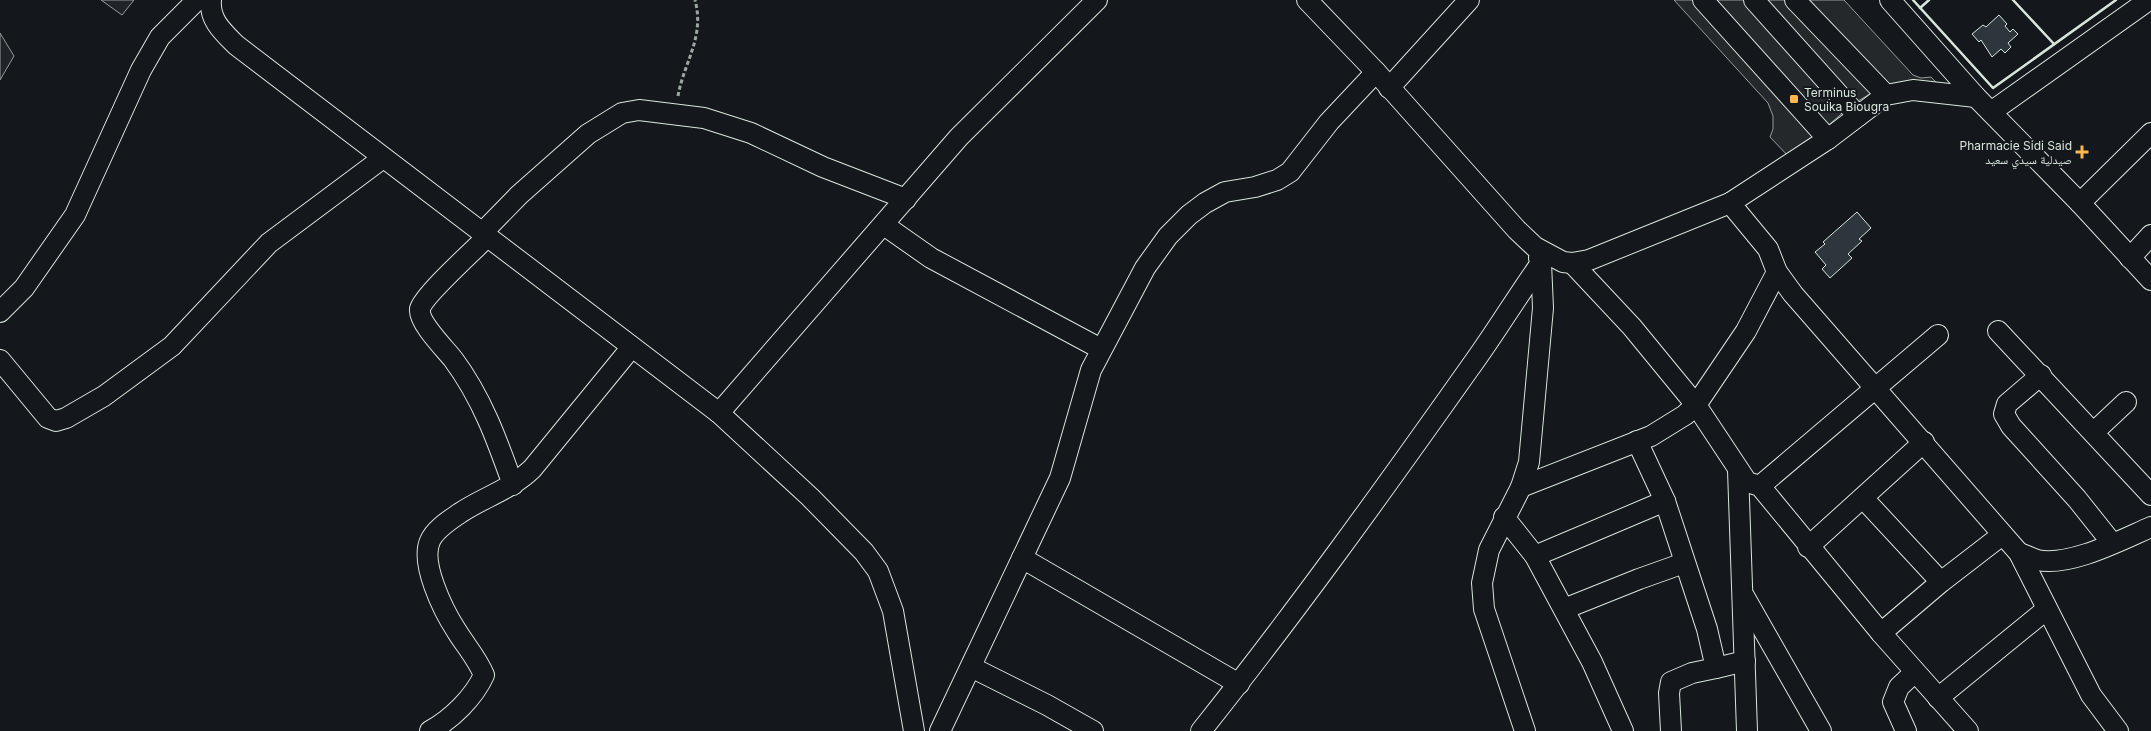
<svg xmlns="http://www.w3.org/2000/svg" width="2151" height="731" viewBox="0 0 2151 731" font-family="Inter,'Noto Naskh Arabic',sans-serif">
	<rect width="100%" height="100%" fill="#14181c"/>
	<g fill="#202428" stroke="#939e99">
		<path d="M101,0h33l-12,15z"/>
		<path d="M0,33l14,23 -14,24z"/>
	</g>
	<path fill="#24282b" stroke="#939e99" d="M1674,0h170l69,75 8,3 10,-1 16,17 -62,-9 -32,19 -63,54 -20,-21 3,-8v-13l-5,-13z"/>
	<g fill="#2c363c" stroke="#d8e6dc">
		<path d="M1999,15l8,9 -2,2 5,6 3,-3 5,5 -10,9 3,4 -6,6 -4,-4 -9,8 -11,-17 -2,2 -7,-8 11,-9 3,2z"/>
		<path d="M1857,212l14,16 -12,11 3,2 -14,13 4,4 -22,20 -8,-9 4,-4 -11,-13 10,-8 -2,-2z"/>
	</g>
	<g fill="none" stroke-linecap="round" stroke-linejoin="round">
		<g stroke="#d8e6dc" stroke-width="22">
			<g id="minor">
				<path d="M211,0c-2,20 12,32 25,45l483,368 91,84 54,55 14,19 15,40 21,120"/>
				<path d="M1307,0l69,72 141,158 18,17 28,15 9,1 17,-3 141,-57 98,-64 58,-44 27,-5 63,7"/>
				<path d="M1703,0l125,139"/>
				<path d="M1754,0l104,116"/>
				<path d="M1795,0l91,95"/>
				<path d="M1890,0l86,97 104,106 71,77"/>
				<path d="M1389,88l80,-88"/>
				<path d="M1991,112l158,-112"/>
				<path d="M1730,203l38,46 9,23 16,22 226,259 72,142 27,36"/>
				<path d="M2080,203l71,-70"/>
				<path d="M884,225l47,33 170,91"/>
				<path d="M482,233l37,-38 69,-61 34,-21 17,-3 65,8 47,15 72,34 83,32"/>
				<path d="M487,237c-12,12 -64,59 -67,72 -2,13 25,40 33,50 29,39 44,81 60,126"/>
				<path d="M2130,258l21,-23"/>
				<path d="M1572,263l60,64 64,78 51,77 13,4 121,147 87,98"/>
				<path d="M0,312l24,-24 51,-73 66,-145 19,-33 37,-37"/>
				<path d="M1998,331l153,164"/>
				<path d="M0,360l48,58 8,3 10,-3 38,-22 68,-50 97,-103 114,-85"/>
				<path d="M2041,375l-34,29 -3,10 7,12 66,73 35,44"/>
				<path d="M719,413l240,-276 138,-137"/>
				<path d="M2094,432l32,-30"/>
				<path d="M1637,441l28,60 42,128 9,39 29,-7"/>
				<path d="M1738,470l9,261"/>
				<path d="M1760,486l178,-151"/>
				<path d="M1521,487l130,-51 34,-21 11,-10 50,-74 31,-59"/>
				<path d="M1863,498l78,84"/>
				<path d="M1504,517l31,39 57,106 31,69"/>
				<path d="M1808,547l116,-105"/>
				<path d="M2019,553c6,2 12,5 18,7 33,7 84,-20 114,-33"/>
				<path d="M1535,556l130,-55"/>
				<path d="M1022,558l217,126"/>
				<path d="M1744,596l77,135"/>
				<path d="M1564,609l75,-30 45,-16"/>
				<path d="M1881,633l60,-51 61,-47"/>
				<path d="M971,667l76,38 46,26"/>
				<path d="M1938,698l109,-89"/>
				<path d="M430,731c22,-12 44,-34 54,-56 -7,-17 -19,-30 -28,-45 -13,-20 -36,-67 -26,-89 5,-12 20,-21 30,-28 24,-16 50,-23 72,-44l99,-121"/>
				<path d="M940,731l120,-253 31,-108 54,-102 23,-32 21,-21 16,-12 20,-11 30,-5 22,-7 13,-8 39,-50 47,-50"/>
				<path d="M1201,731c94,-118 181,-239 268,-362 25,-34 47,-71 72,-106"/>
				<path d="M1525,731l-41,-122 -2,-26 7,-33 32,-63 8,-25 14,-154 -2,-45 -2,-5"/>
				<path d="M1671,731l-2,-38 2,-11 21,-9 24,-5"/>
				<path d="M1906,731l-13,-29 6,-15 16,-15"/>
			</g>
		</g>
		<path stroke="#9da8a2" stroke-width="3" stroke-dasharray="4 2.5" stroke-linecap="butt" d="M678,96c6,-34 27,-59 17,-96"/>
		<use href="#minor" stroke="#14181c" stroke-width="20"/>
		<g stroke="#d8e6dc" stroke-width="2.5">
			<path d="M1913,0l80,88 123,-88"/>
			<path d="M2013,0l41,44"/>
			<path d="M1920,8l9,-8"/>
		</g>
	</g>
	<g fill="#ffb74d" stroke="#14181c" stroke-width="2">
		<rect x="1789" y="94" width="10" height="10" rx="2.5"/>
		<path d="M2079.5 144.5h5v5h5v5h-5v5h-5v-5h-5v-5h5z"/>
	</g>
	<g text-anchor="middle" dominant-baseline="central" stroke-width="4" stroke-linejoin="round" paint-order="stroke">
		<g font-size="12" fill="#d8e6dc" stroke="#14181c" text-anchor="start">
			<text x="1804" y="92">Terminus<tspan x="1804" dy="14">Souika Biougra</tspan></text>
			<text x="2072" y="145" text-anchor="end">Pharmacie Sidi Said<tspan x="2072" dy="14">صيدلية سيدي سعيد</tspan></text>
		</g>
	</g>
</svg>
